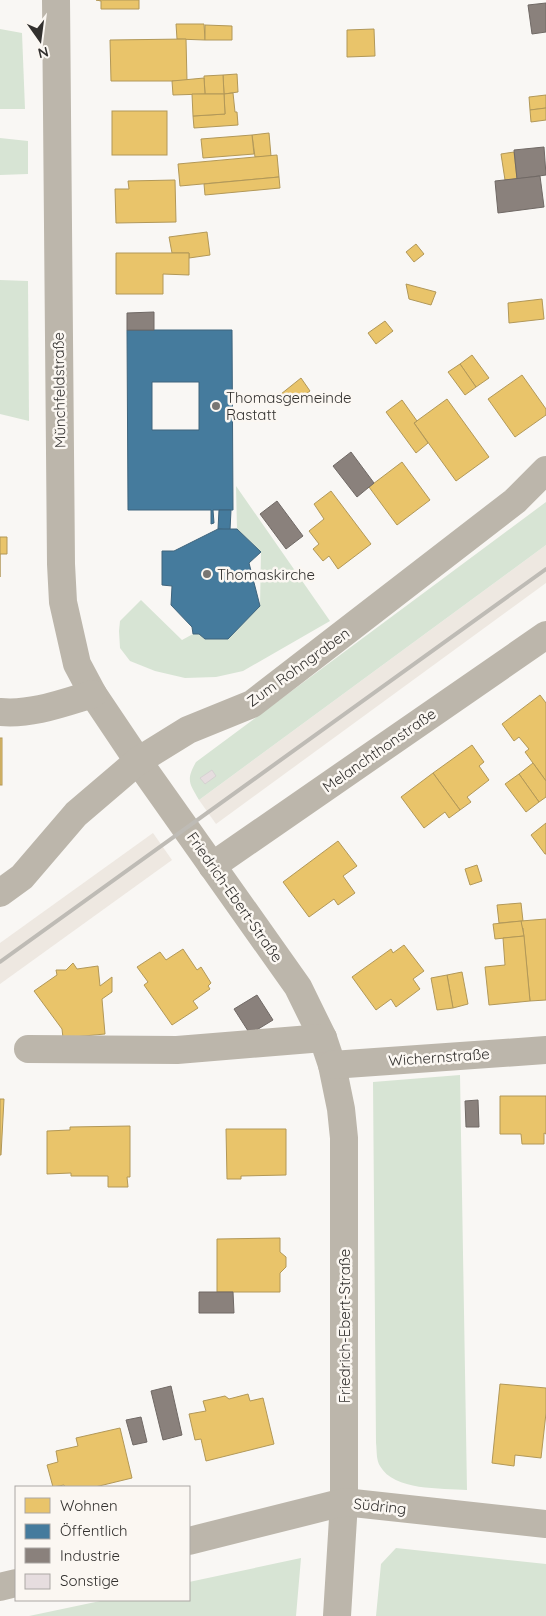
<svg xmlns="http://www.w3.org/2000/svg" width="546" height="1616" viewBox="0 0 546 1616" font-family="Quicksand,sans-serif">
	<rect width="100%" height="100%" fill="#f9f7f4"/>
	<g fill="#eee8e1">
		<path d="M546,545v38l-330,241 -17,-24z"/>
		<path d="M153,833l19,27 -172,124v-41z"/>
	</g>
	<g fill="#d7e4d4">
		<path d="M0,29l22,4 3,76h-25z"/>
		<path d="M0,138l28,3v33l-28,1z"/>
		<path d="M0,280l28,1 1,140 -29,-7z"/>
		<path d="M236,486l94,135 -87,50 -27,6 -31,1 -30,-7 -25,-10 -10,-13 -1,-17 1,-10 21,-21 41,40 11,-6h6l29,5 32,-33 1,-54 -24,-23z"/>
		<path d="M546,502v43l-347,255c-10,-17 -13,-20 -3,-38z"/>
		<path d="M460,1075l7,415c-26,-2 -73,1 -87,-24 -4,-6 -3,-16 -4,-23l-3,-361z"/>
		<path d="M396,1548l150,16v52h-170l5,-52z"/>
		<path d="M301,1558l-5,58h-267l76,-16h84v-18z"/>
	</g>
	<g fill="#e9c46a" stroke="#b29858">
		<path d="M96,0h43v9h-38v-8z"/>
		<path d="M176,24h28l1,16 -28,-1z"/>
		<path d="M205,25l27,1v14h-27z"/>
		<path d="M374,29l1,27 -28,1v-27z"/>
		<path d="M186,39l1,42h-76l-1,-41z"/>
		<path d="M237,74l1,18 -14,2 -1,-19z"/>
		<path d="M223,75l1,19h-19l-1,-18z"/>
		<path d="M204,78l1,16 -32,1 -1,-14z"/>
		<path d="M233,93l2,19h2l1,13 -44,3 -1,-12 32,-2 -1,-20z"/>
		<path d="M192,94h32l1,20 -32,2z"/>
		<path d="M546,95v13l-16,2 -1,-13z"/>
		<path d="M546,108v12l-15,2 -1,-12z"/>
		<rect x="112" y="111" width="55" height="44"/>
		<path d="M269,133l2,23 -16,1 -3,-22z"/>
		<path d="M252,135l2,19 -51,4 -2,-19z"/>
		<path d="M514,152l3,27 -12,1 -4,-26z"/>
		<path d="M277,155l2,22 -99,9 -2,-22z"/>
		<path d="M279,177l1,11 -75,7 -1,-11z"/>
		<path d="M175,180l1,42 -60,1 -1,-34h14l-1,-8z"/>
		<path d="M207,232l3,23 -21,3v-5h-17l-3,-16z"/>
		<path d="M416,244l8,10 -10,8 -8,-10z"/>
		<path d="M116,253h73v22l-26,-1v20h-47z"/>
		<path d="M406,284l30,8 -5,13 -22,-6z"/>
		<path d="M542,299l2,20 -35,4 -1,-20z"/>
		<path d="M385,321l8,10 -17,13 -8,-11z"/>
		<path d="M472,355l17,23 -13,9 -16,-23z"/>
		<path d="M460,364l16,23 -11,8 -17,-23z"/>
		<path d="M522,375l24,34v6l-31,22 -27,-38z"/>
		<path d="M301,378l9,13 -20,15 -9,-12z"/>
		<path d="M447,399l42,58 -33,24 -42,-58z"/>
		<path d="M402,400l15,21 -3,2 14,20 -12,10 -30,-41z"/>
		<path d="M402,462l28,38 -33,25 -28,-38z"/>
		<path d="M331,491l40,53 -33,25 -9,-13 -6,5 -10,-12 6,-5 -10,-13 15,-12 -10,-15z"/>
		<path d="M0,537h7v17h-7v23z"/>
		<path d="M540,695l6,8v78l-21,-29 4,-3 -10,-12 -5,4 -12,-17z"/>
		<rect x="0" y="738" width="2" height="47"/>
		<path d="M472,745l12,17 -5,4 10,14 -22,17 4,5 -11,8 -27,-37z"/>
		<path d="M533,763l13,18v16l-7,5 -20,-28z"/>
		<path d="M433,773l27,37 -11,8 -4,-6 -21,16 -23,-31z"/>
		<path d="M519,774l20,28 -13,10 -21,-28z"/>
		<path d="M546,823v31h-1l-14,-19z"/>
		<path d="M338,841l19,25 -14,10 12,17 -17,12 -4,-6 -25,18 -26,-35z"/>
		<path d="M477,865l5,16 -12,4 -5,-16z"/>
		<path d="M521,903l2,18 -24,2 -2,-18z"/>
		<path d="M546,919v81l-16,1 -7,-73h-1l-1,-7z"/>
		<path d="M521,921l3,15 -29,3 -2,-15z"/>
		<path d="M524,936l6,65 -41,4 -4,-38 20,-2 -2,-27z"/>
		<path d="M404,945l20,26 -11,8 7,10 -24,18 -5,-8 -15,11 -24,-33 39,-28 2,4z"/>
		<path d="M183,949l14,21 4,-3 10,16 -3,3 2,3 -17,12 5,7 -26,17 -28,-40 4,-3 -11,-15 23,-15 6,8z"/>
		<path d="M73,963l4,6 21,-3 2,20 12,-9v15l-10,7 3,35 -42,4 -1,-9 -28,-38 23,-16 -1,-5h10z"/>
		<path d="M462,972l6,32 -15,4 -6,-33z"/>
		<path d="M447,975l6,33 -16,2 -6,-32z"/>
		<path d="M500,1096h46v38l-2,-1v11h-22l-1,-10h-21z"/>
		<path d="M0,1099h4l-3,56h-1z"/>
		<path d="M130,1126v51h-3l1,10h-20v-11h-37v-3l-24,1v-43l23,-1v-3z"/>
		<path d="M226,1129h60v46l-45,1v3h-14z"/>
		<path d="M280,1238v14l6,5v10l-6,6v19h-63v-53z"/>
		<path d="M500,1384l46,4v25l-5,45 -26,-3 -1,11 -22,-3z"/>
		<path d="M248,1394l2,7 13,-3 11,46 -68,17 -5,-22 -6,1 -6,-26 17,-3 -3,-10 22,-5 4,3z"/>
		<path d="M120,1428l12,50 -37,9h-30l-1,-2 -11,2 -6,-22 11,-3 -2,-11 22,-5 -2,-8z"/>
	</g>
	<g fill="#457b9d" stroke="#3f647c" fill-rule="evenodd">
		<path d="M127,330h105l1,180h-20l1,13 -3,1v-14h-83zM152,382h47v48h-47z"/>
		<path d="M219,510h12l-1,20 -12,-1z"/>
		<path d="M218,529h19l24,23 -12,11 11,43 -32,33h-23l-6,-5h-6l-1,-7 -21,-22 1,-19 -10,-1v-34h12z"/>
	</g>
	<g fill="#8a817c" stroke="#706965">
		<path d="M546,3v29l-14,2 -4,-29z"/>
		<path d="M544,147l2,28 -29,4 -3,-29z"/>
		<path d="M540,176l4,31 -46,6 -3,-32z"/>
		<path d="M154,312v18h-27v-17z"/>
		<path d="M351,452l23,31 -17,14 -24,-31z"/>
		<path d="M277,501l26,35 -17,13 -26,-35z"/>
		<path d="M257,995l16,25 -23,14 -16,-25z"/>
		<path d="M478,1100l1,27h-13l-1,-26z"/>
		<path d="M199,1292h34l1,21h-35z"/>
		<path d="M171,1386l11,49 -19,5 -12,-49z"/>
		<path d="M141,1417l6,25 -14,3 -7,-25z"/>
	</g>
	<path fill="#e6dddf" stroke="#d5d2d1" d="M212,770l4,6 -11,8 -5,-6z"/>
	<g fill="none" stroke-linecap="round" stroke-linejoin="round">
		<g stroke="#bcb6ab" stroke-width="28">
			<path d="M56,0l5,564 2,38 14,62 16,30 45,67 160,226 25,51 9,27 9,44 3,29v364l-7,114"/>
			<path d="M0,712c32,3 63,-9 93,-18"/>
			<path d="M212,866l334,-231"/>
			<path d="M0,893l22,-16 54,-63 62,-53 50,-31 64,-26 263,-203 31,-31"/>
			<path d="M28,1049l149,1 146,-12"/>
			<path d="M332,1065l214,-15"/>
			<path d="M189,1541l155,-39 202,22"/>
			<path d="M0,1587l16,-4"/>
		</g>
		<path stroke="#bebbb5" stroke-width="4" d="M0,962l546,-393"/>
	</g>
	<g fill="#787673" stroke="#fbf7f2" stroke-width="2">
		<circle cx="216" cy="406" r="5"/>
		<circle cx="207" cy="574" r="5"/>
	</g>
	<g text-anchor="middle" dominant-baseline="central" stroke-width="5" stroke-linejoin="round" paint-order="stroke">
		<g font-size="15" fill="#32302e" stroke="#fbf7f2">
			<text transform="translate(59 390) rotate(-91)">Münchfeldstraße</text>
			<text transform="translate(298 667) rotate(-36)">Zum Rohngraben</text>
			<text transform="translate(379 750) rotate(-35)">Melanchthonstraße</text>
			<text transform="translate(235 897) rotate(55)">Friedrich-Ebert-Straße</text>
			<text transform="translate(439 1057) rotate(-4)">Wichernstraße</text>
			<text transform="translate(344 1326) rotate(-90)">Friedrich-Ebert-Straße</text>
			<text transform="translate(380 1506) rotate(6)">Südring</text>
		</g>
		<g font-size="15" fill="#32302e" stroke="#fbf7f2" text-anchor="start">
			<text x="226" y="397">Thomasgemeinde<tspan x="226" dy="17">Rastatt</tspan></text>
			<text x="217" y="574">Thomaskirche</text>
		</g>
	</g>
	<rect x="15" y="1486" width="175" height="115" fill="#fbf7f2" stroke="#aba7a4"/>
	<rect x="25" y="1498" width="25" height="15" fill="#e9c46a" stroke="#aba7a4"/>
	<text x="60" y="1511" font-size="15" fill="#32302e">Wohnen</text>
	<rect x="25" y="1524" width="25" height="15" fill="#457b9d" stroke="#aba7a4"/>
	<text x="60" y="1536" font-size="15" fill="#32302e">Öffentlich</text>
	<rect x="25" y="1548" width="25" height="15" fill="#8a817c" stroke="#aba7a4"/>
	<text x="60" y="1561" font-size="15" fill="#32302e">Industrie</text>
	<rect x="25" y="1574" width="25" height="15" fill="#e6dddf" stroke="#aba7a4"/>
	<text x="60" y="1586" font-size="15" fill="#32302e">Sonstige</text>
	<g transform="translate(40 40) rotate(166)" stroke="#fbf7f2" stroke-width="4" paint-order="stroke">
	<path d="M0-4L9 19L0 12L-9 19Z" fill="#32302e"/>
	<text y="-8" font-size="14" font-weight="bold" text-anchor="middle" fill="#32302e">N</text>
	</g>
</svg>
